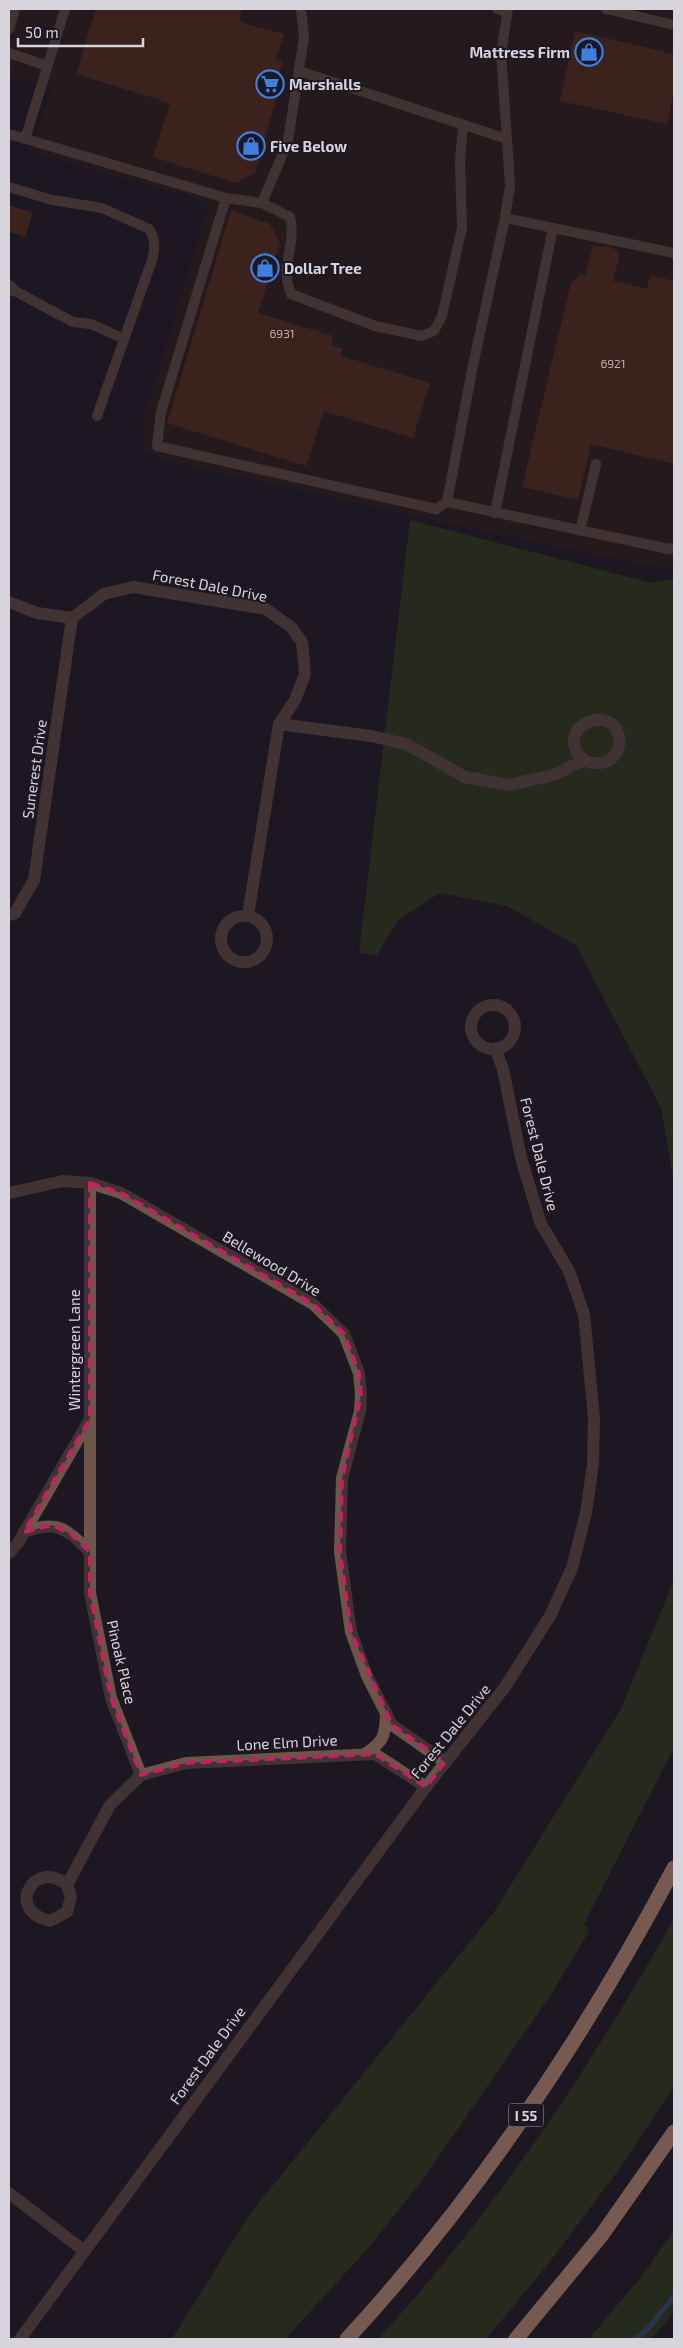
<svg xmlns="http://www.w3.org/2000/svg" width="683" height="2348" viewBox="0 0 683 2348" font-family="'Exo 2',sans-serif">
	<rect width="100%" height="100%" fill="#1e1822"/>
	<path fill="#2e1d17" d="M9,9h665v555l-11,4 -102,-20 -394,-87 -23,-12 -2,-24 66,-217 -9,-9 -169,-47 22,-63 -43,-13z"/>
	<g fill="#2f4216">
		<path d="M410,520l241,63 23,-4v603l-13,-74 -85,-163 -69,-39 -67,-13 -41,26 -22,36 -18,-2z"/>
		<path d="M674,1580v167l-90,177 5,7 -37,62 -129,186 -52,66 -86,94h-113l78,-125 244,-302 127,-203z"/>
		<path d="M674,1919v167l-52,79 -73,98 -63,76h-108c117,-127 211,-270 296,-420z"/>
		<path d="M674,2230v82l-22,27h-63l56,-67z"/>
	</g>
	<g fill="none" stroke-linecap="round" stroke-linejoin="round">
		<path stroke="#395883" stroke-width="5" d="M635,2339l13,-10 26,-33"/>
	</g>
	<g fill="#613018">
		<path d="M96,9h146l-3,13 45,12 -8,25 7,2 -8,29 3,1 -23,82 -19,10 -83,-26 17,-54 -94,-29z"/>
		<path d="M575,31l99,23v36l-7,34 -107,-23z"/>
		<path d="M9,205l24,8 -8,24 -16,-5z"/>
		<path d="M231,211l39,13 10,18 -22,71 75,23 -2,9 12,4 -2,7 89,27 -17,55 -89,-27 -18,55 -139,-43z"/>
		<path d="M593,247h18l9,6 -7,28 34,8 3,-14 24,6v183l-83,-20 -13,56 -56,-13 49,-204 10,-9 4,1z"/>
	</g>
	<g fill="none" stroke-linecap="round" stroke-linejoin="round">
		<g stroke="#6d554a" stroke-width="10">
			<path d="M497,9l10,3"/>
			<path d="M606,9l68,16"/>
			<path d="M9,29l6,-20"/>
			<path d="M9,53l38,13"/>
			<path d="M299,71l208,68 -6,-86 7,-44"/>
			<path d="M9,134l217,64 36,5 26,-62 16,-104 -3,-28"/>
			<path d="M25,139l40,-130"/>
			<path d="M9,187l43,13 50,8 47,21c7,11 6,19 3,31l-55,156"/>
			<path d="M226,198l-65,214 -4,34 279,63 11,-7 26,-137 32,-147 5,-32 -3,-47"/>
			<path d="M262,203l28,14c7,29 -11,48 1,77l84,32 47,10 12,-5 8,-15 20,-88 -2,-67 3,-36"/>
			<path d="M505,218l169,35"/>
			<path d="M13,290l60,32 18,2 33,15"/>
			<path d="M447,502l222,47 5,-1"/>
			<path d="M495,513l58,-285"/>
			<path d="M580,531l16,-67"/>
		</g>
		<g stroke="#6d554a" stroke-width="12">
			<path d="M9,286l4,4"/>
			<path d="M9,602l28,11 35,5 32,-24 29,-7 133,22 25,18 11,15 3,32 -10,26 -16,24 -31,191"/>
			<path d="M279,724l92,12 35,8 59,33 44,8 45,-10 30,-15c16,8 37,0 35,-21 -4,-39 -70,-11 -35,21"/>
			<path d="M9,915l6,-2 19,-33 38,-262"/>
			<circle cx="244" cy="939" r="23"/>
			<circle cx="493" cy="1027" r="22"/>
			<path d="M9,1193l54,-12 27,2 31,10 192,111 31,30 15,39 2,21 -1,17 -18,67 -2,74 11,80 16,44 25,49 53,37"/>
			<path d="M90,1420v173l21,105 30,77"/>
			<path d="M24,1532c34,-13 42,-3 66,20"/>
			<path d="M9,1553l9,-10 72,-124v-236"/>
			<path d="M365,1754c18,-12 20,-17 21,-38"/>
			<path d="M67,1885c-31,-28 -64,25 -17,36l17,-9 4,-15 -4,-12 43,-80 31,-30 45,-12 189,-9 51,33"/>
			<path d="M9,2193l74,57"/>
			<path d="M20,2339l406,-552 79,-100 45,-71 22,-48 14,-55 7,-49 1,-46 -10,-104 -15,-43 -28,-47 -20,-66 -18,-89 -8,-21"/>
		</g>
		<g stroke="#e2a88a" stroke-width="15">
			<path d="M347,2339c130,-141 237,-301 327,-471"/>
			<path d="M516,2339l85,-103 73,-104"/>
		</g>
	</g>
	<path d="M0 0H683V2348H0ZM90,1183l31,10 192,111 31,30 15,39 2,21 -19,84 -2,74 11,80 41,93 53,37 -19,25 -51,-33 -189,9 -45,12 -30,-77 -21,-105v-41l-19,-18 -19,-9 -28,7 66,-113z" fill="#1e1822" fill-opacity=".55" fill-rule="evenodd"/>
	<path fill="none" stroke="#c32161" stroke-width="4" stroke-dasharray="10 6" stroke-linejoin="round" d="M90,1183l31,10 192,111 31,30 15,39 2,21 -19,84 -2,74 11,80 41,93 53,37 -19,25 -51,-33 -189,9 -45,12 -30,-77 -21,-105v-41l-19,-18 -19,-9 -28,7 66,-113z"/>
	<defs>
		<g id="shop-ring" transform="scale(1.4375)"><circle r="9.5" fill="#1e1822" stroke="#3f7fe0" stroke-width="1.5"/><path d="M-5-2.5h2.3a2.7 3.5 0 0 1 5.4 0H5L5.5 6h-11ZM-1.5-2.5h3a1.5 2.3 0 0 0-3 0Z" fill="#3f7fe0"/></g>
		<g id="supermarket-ring" transform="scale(1.4375)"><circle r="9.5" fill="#1e1822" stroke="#3f7fe0" stroke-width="1.5"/><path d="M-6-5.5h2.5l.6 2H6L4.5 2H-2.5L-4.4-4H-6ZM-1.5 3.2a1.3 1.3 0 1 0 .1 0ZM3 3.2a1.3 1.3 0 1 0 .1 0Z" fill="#3f7fe0"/></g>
	</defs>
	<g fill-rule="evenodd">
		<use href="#shop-ring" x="589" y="52"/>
		<use href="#supermarket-ring" x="270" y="84"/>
		<use href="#shop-ring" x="251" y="146"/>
		<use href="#shop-ring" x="265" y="268"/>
	</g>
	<g text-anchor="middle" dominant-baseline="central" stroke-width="4" stroke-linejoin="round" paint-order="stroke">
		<g font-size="12" fill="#baabaa">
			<text x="282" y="333">6931</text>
			<text x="613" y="363">6921</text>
		</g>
		<rect fill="#1e1822" stroke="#a09ca4" stroke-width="1" x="508.5" y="2103.5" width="35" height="23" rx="4"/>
		<g font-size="14" font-weight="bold" fill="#d8d4db">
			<text x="526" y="2115">I 55</text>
		</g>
		<g font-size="15" font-weight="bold" fill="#d8d4db" stroke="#1e1822" text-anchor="start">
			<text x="570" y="52" text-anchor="end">Mattress Firm</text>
			<text x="289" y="84">Marshalls</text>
			<text x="270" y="146">Five Below</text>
			<text x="284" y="268">Dollar Tree</text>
		</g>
		<g font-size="15" fill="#d8d4db" stroke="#1e1822">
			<text transform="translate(210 585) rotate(11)">Forest Dale Drive</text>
			<text transform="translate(34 769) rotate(-82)">Sunerest Drive</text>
			<text transform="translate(540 1154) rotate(76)">Forest Dale Drive</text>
			<text transform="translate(272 1263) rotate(31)">Bellewood Drive</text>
			<text transform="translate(74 1350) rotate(-90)">Wintergreen Lane</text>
			<text transform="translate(122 1662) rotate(77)">Pinoak Place</text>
			<text transform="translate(450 1731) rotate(-51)">Forest Dale Drive</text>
			<text transform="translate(287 1742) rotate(-3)">Lone Elm Drive</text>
			<text transform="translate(207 2055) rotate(-54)">Forest Dale Drive</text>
		</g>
	</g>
	<rect width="683" height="2348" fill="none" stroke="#d8d4db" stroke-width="20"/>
	<path d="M18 38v8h125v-8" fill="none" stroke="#d8d4db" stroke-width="2.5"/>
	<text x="25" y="38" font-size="15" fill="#d8d4db" stroke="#1e1822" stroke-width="4" paint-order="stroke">50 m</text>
</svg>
